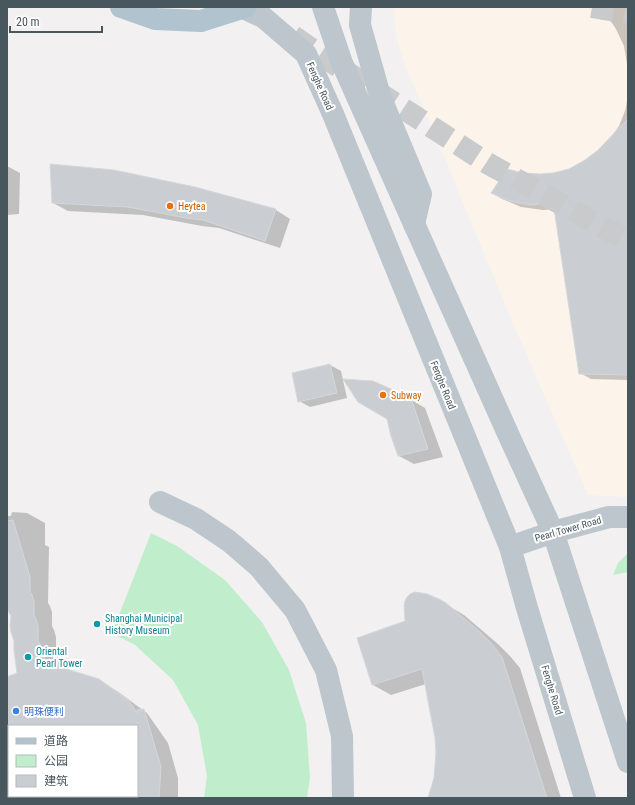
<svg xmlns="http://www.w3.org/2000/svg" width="635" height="805" viewBox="0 0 635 805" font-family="'Roboto Condensed','Noto Sans SC',sans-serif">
	<rect width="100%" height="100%" fill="#f2f0f0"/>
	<path fill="#fcf4eb" d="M395,7h233v490l-40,-2 -76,-174 -83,-201 -23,-52 -8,-26 -3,-15z"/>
	<g fill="#c0eecc">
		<path d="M151,533l26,13 48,34 37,42 27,48 17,53 4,55 -3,20h-103l3,-22 -9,-51 -25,-45 -38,-35 -23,-12z"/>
		<path d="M628,553v19l-15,3 5,-12z"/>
	</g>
	<g fill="#0003" fill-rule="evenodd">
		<path d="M599,7h29v63l-4,-24 -8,-17 -10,-15z"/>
		<path d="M628,96v284l-37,-1 -11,-6 -25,-164 -12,1 -22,-3 -19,-8 -10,-6 31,-19 17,1 13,-1 17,-4 16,-9 24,-22 9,-13 6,-15z"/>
		<path d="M7,166l13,7 -1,41 -12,1z"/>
		<path d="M194,188l82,22 14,9 -10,29 -61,-20 -17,-2 -59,-11 -75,-4 -15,-8z"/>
		<path d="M330,365l11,6 6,27 -37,9 -11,-6z"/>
		<path d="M410,399l15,9 18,49 -29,7 -15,-8z"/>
		<path d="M12,512l15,1 18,10v22l4,2 -1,56 2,3 2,6v14l2,4 2,7v15l2,3 4,14 36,11 19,11 30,22 21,30 10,35v20h-171v-120l11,-4 -3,-33 -3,-26 -5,-12v-87h4zM9,726h128v70h-128z"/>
		<path d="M439,600l25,15 34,29 12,12 10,12 41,130h-133l6,-20 2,-12v-28l-10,-54 -35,11 -18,-10 -15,-47 48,-16z"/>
	</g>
	<g fill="#caced2" stroke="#d4d7db">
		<path d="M628,119v256l-49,-1 -26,-172 -22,3 -22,-4 -18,-8 16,-24 16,4 17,1 13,-1 16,-4 16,-9 12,-9z"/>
		<path d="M50,164l64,6 81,17 81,22 -11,32 -62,-21 -17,-2 -58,-11 -76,-4z"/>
		<path d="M330,364l7,29 -39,9 -6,-29z"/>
		<path d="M343,379l30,2 38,17 17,51 -30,7 -7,-20 -4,-17 -29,-17z"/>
		<path d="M13,520l17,57v15l2,3 2,6v14l2,4 2,7v15l2,3 8,25 15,-1 36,11 30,22 8,12v-3l7,-1 17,58 -2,31h-22v-72h-130v-49l10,-4 -3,-23v-9l-3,-9 -1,-6 1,-10 -4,-7v-88z"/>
		<path d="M415,592l12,2 12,5 7,4 34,29 12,12 10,13 45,141h-119l6,-20 2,-26 -1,-14 -13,-69 -50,16 -15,-47 48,-17 -1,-15 1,-5 2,-4 3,-3z"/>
	</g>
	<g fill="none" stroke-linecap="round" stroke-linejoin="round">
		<g stroke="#c8cacb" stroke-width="22" stroke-dasharray="22 11" stroke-linecap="butt">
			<path d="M592,7l36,6"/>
			<path d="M293,36l26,18 168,109 141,78"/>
		</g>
		<g stroke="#bcc6cc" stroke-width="22">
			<path d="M323,7l19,56 167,373 44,96 75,230"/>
			<path d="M361,7l-1,18 20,71 41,98 -7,30"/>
			<path d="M243,8l20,9 43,37 27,60 177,433 17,61 58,190"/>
			<path d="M160,502l36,17 33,22 30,26 36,43 31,60 16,66 1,62"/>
			<path d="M510,547l43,-15 56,-15h19"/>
		</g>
		<path stroke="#b1c3ce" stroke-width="22" d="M121,7l34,12 46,2 44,-14"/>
	</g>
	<g fill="#e8710a" stroke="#fff" stroke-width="1.5">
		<circle cx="170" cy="206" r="4"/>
		<circle cx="383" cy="395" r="4"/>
	</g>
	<g fill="#0f9aa8" stroke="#fff" stroke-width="1.5">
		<circle cx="97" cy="624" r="4"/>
		<circle cx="28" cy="657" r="4"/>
	</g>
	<circle fill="#3f7fe0" stroke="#fff" stroke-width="1.5" cx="16" cy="711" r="4"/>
	<g text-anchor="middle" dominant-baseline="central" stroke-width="4" stroke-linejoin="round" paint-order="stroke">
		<g font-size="10" fill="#48565d" stroke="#fff">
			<text transform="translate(320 86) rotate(66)">Fenghe Road</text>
			<text transform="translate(443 385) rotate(68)">Fenghe Road</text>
			<text transform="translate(568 529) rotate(-16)">Pearl Tower Road</text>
			<text transform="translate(552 690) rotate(73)">Fenghe Road</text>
		</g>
		<g font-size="10" fill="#c56008" stroke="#fff" text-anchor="start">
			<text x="178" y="206">Heytea</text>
			<text x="391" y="395">Subway</text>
		</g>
		<g font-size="10" fill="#0d838f" stroke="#fff" text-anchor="start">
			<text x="105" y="618">Shanghai Municipal<tspan x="105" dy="12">History Museum</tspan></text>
			<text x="36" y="651">Oriental<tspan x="36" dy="12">Pearl Tower</tspan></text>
		</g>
		<g font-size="10" fill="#366cbe" stroke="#fff" text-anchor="start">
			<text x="24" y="711">明珠便利</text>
		</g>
	</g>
	<rect width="635" height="805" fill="none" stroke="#48565d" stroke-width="16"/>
	<rect x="8" y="725" width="130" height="72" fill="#ffffff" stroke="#b6bbbe"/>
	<rect x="16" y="738" width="20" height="6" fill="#b1c3ce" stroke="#b6bbbe"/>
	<text x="44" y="745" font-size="12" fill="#48565d">道路</text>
	<rect x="16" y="755" width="20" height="12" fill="#c0eecc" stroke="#b6bbbe"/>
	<text x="44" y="765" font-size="12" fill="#48565d">公园</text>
	<rect x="16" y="775" width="20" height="12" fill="#caced2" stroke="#b6bbbe"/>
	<text x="44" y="785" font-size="12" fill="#48565d">建筑</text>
	<path d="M10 26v6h92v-6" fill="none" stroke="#48565d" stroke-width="2"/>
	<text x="16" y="26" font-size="12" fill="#48565d" stroke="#ffffff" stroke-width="3" paint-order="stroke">20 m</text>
</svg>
